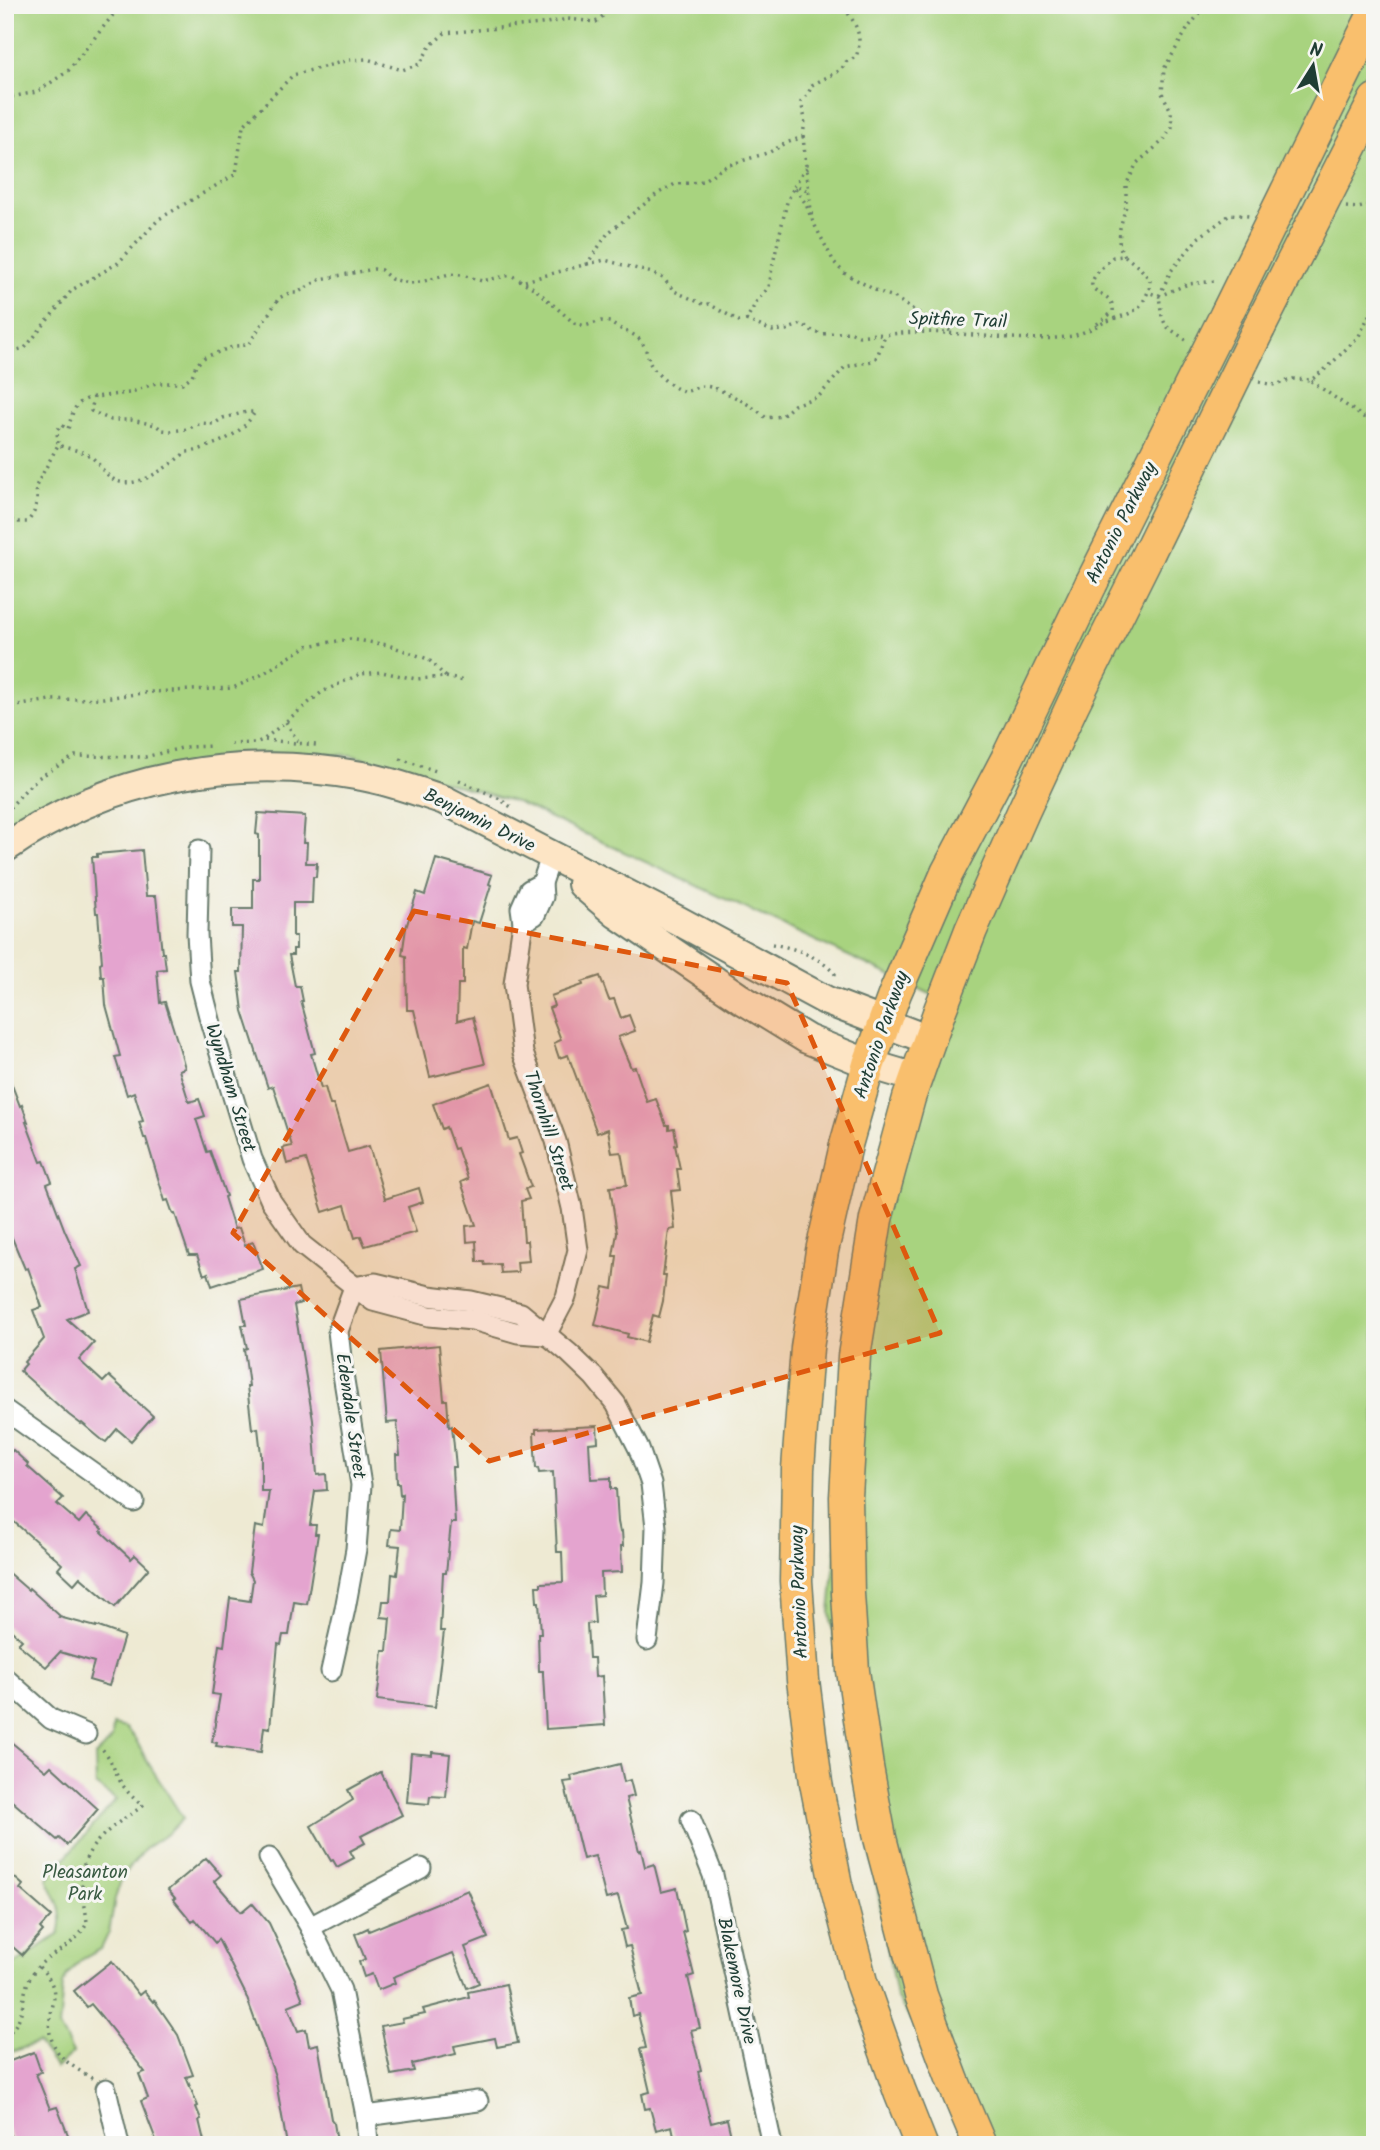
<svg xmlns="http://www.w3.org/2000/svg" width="1380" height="2150" viewBox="0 0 1380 2150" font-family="Kalam,sans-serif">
	<rect width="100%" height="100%" fill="#f6f6f2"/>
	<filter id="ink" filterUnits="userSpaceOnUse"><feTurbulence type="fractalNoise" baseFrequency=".0143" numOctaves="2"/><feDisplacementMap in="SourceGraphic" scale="14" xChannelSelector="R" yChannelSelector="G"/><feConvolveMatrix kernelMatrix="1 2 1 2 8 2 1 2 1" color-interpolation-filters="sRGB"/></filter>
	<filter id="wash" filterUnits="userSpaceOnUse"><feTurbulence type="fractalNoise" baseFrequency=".00686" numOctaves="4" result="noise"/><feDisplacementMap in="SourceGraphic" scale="28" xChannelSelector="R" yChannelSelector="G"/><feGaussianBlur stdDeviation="1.57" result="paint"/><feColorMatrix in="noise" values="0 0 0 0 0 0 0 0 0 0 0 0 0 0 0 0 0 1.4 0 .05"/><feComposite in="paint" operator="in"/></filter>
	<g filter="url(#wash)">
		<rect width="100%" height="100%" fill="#eeead3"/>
		<g fill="#a8d37f" stroke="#64885a" stroke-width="2">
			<path d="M5,5h1370v2140h-379l-100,-148 -66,-384 37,-394 81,-217 -432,-200 -165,-47 -114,-2 -232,80z"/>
			<path d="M113,1725l13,3 10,12 11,21 36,57 -15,15 -22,15 -24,29 -7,22 -6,33 -8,17 -20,11 -14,15 -4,10 -4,42 14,26 -17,15 -18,-25 -33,11v-83l54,-37c7,-21 -4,-37 -12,-55l69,-79 -20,-15 -1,-29 17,-17z"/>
		</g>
		<g id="blocks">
			<g fill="#e4a4cf">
				<path d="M258,813l47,3 -2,27h4l-1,20h11l-1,14h-3l-1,26h-19v33h3v13h-3v6h-4l6,31h5l3,15h-2l14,52 -4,1 10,34 4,-1 5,18h3l2,4 13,43 21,-6 16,53 34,-11 4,14 -15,5 8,25 -51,14 -4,-10 -6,2 -10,-33 -22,7 -17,-53 -19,5 -4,-16 9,-2 -19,-60 -5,2 -25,-77 -5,-39h3l1,-45h-10v-18h21v-30h6v-44l-3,-1z"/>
				<path d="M142,850l4,46h10l6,57h2l2,16 -9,1 3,33 5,-1 15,48 5,18 -6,2 10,32 10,-3 6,17 -9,3 11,33 3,-1 16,45 -2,1 10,32 5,-1 6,17 8,-3 10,27 -51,17 -4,-13 -4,2 -7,-20h-8l-14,-41h-2l-5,-14 -3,1 -19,-63h-2l-5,-16 4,-1 -9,-29 -7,3 -12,-38 5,-1 -14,-51 -2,-28h-3l-1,-14 2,-1 -4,-49h-2l-4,-56h5v-3z"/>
				<path d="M436,859l56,16 -3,9 2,1 -12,38 -7,-2 -5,28 -4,-1v36h-5l-1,37 16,-4 12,47 -55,13 -16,-67h-7l-1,-54 -4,-1 4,-27 11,-36 8,3z"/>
				<path d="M600,976l9,24 5,-1 7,19 8,-3 6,16 -17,6 13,31 4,-1 12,35 9,-3 10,26h3v4l5,-1 3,16 -2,1 5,24h-3l3,21 -9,1 4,38 -6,1 -6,45h3l-3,26 -4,16 -6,-2 -7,27 -19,-5 1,-3 -33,-9 9,-38 9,2 4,-33h-4l4,-23 -7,-46 17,-2 -6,-33 -9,1 -4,-24 -11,4 -29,-78 -9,3 -5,-15 7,-3 -12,-32 5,-2 -3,-10 32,-11 -1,-3z"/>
				<path d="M5,1072h2l13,34 2,-1 6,17h-2l15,40 3,-1 8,21 -5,2 18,47 16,35 -6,3 13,42 -21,8 27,24 -15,17 24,22 6,-6 44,40 -22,25 -14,-12 -11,13 -5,-3 -19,-16 -1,1 -12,-9 -49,-44 6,-7 -2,-2 20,-23 -11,-29 9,-3 -14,-39 -3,1 -20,-48z"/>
				<path d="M491,1083l18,57 8,-2 5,15 -3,1 12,33 -6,2 4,10 -8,2 3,40h3l2,20 -12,1 1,10 -17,1 -1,-9 -15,1 -1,-3h-7l-1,-21 -9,1 -1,-16 10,-1 -15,-43 7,-3 -11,-31 -3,1 -8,-22 -4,2 -9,-25z"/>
				<path d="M298,1288l3,15 -7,2 19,115 4,55 9,-1 1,16 -12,1 -5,34h6l-1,9h3l-11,70 -13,-2 -5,33h-6l-2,10 -3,-1 -8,84 -6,-1 -3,25 -45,-6 1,-3 -5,-1 8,-47 -8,-1 7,-49 5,1 6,-48 20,3 3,-21 -4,-8 6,-46 9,2 5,-37h-8v-37l-3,-26 -6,1 -5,-43h2l-5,-37 3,-1 -5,-23h4l-5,-26z"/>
				<path d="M439,1345l5,55h3l2,27 3,-1 4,41h-4l3,56h-4l-5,50h-3l-3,58h4l-9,76 -58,-7 6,-49h4l3,-33 -9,-1 2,-16h7l2,-27 5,1 3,-29 -11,-1 2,-16 9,1 2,-36 -2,1 -1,-12h-2l-1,-28h4l-3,-33 -10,1 -6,-72z"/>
				<path d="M597,1426l1,16 -9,1 2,36 20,-1v11h5l2,33 2,10 2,-1 1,15h-2l1,26 -21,1 1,22 -9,1 2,27 -8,1 2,34h5l1,19 7,-1 3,49 -59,4 -3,-55v-3h-4l-1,-38h3l-2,-31h-2l-1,-16h5v-3l22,-1 -1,-30h-5l-4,-80 -14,1 -1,-5h-2l-2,-35h2v-4z"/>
				<path d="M13,1450l15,14 -1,2 36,32 -6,6 22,19 7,-8 16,14 -1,2 30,28 4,-4 14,13 -34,39 -35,-30 -6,7 -16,-15 4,-5 -57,-50v-56z"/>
				<path d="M5,1570l23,20 1,-2 31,28 -1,1 37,10v-1l28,10 -15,50 -20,-6 5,-18 -34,-10 -14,15 -28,-23 4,-4 -17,-15z"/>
				<path d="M5,1737l41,34 5,-5 47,43 -31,36 -8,-7 -2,2 -52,-45z"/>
				<path d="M432,1752l18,2 -4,43 -16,-1 -1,8 -22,-2 4,-49 21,2z"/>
				<path d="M620,1764l4,18 6,-2 4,16 -8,2 13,53 2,-1 4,17 9,-3 7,28 16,-4 9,43 -3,1 11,43 -6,2 12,51 -9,2 10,40 -3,1 13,52 16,-4 6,26h-57l-4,-19 -16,4 -6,-22 -5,1 -3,-15 8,-2 -10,-43 6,-1 -8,-34 -6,2 -3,-18 13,-3 -12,-49 -5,1 -4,-17 6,-1 -9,-33 -12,3 -11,-43 -12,3 -19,-77 8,-1 -1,-5z"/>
				<path d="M381,1772l21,43 -41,21 4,7 -15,8 4,7 -17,9 -4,-7 -2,1 -20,-35 42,-26 -5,-10z"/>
				<path d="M206,1858l15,17 -7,6 27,31 11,-9 17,20 26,56 8,21 -15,6 10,25 8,-2 3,17 9,-2 13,75 3,4 3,18 -9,2v2h-41l-12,-69 -30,-83 -27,-54 -3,4 -20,-24 -3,3 -19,-23 2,-1 -7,-8z"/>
				<path d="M5,1869l18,16 -3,4 31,27 -11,12 3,3 -21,24 -17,-15z"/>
				<path d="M468,1890l20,48 -23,9 14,36 -12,5 -14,-35 -60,24 2,6 -17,7 -6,-16 -8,3 -5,-15 6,-3 -10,-25 13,-6 1,3z"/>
				<path d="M112,1961l27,34 5,-4 9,11 1,-2 24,35 15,40 -7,2 12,29 -2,1 5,12 -2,1 6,25h-47l-17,-44 7,-3 -9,-24 6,-2 -44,-56 -10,-12 -4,3 -13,-16z"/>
				<path d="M506,1984l12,59 -21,4 -2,-9 -41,8 2,8 -44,10 2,7 -23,4 -10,-49 22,-4 -1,-3 23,-5 -2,-5 46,-12 -1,-5z"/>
				<path d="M34,2052l7,20 -5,2 14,35 7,-2 15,38h-58l-9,-23v-59z"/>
			</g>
		</g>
	</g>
	<g filter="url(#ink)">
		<use href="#blocks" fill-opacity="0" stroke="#677a6c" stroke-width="2"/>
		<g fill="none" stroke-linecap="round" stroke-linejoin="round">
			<g stroke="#677a6c" stroke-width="23">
				<g id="minor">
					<path d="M199,850l-2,84 3,47 11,43 41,135 19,42 31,44 71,56 56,15 44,4 45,13 28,2"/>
					<path d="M542,883l-13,7 -8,18 2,14 -9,62 9,69 33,88 16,67 6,42 -12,47 -20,38"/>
					<path d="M523,922l12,-7 8,-18 -1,-14 9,-26"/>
					<path d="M354,1287l21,-4 54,13 42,5 50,12 48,40 25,24 22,27 23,45 12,35 5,43 -2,56 -7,57"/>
					<path d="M5,1410l129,92"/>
					<path d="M331,1671l14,-62 11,-60 5,-64 -18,-111 -5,-43 16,-44"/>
					<path d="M5,1678l46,41 35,15"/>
					<path d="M691,1820l22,55 59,270"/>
					<path d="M269,1858l41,69 31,63 25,126 2,29"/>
					<path d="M310,1927l111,-59"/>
					<path d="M106,2089l13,56"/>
					<path d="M366,2116l112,-15"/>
				</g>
			</g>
			<g stroke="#677a6c" stroke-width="32">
				<g id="secondary">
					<path d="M5,848c105,-73 233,-95 357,-72 28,5 55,15 82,24l235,121 148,80 102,39"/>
					<path d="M582,884l35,30 123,84 67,41 62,25 47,14"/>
				</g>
			</g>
			<g stroke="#677a6c" stroke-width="35">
				<g id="primary">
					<path d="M1227,313l148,-301"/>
					<path d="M1259,328l116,-228"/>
					<path d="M921,2145l-21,-53 -39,-110 -25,-97 -20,-102 -13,-103 -7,-99 2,-112 9,-121 15,-97 24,-106 23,-81 26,-71 52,-120 60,-114 84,-175"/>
					<path d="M980,2145l-27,-64 -32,-86 -41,-157 -13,-71 -14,-96 -5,-77 -2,-97 8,-141 22,-137 33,-121 31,-88 31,-80 52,-118 50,-108 76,-152"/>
				</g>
			</g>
			<g stroke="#677a6c" stroke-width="3.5" stroke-dasharray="2 5" stroke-linecap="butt">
				<path d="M5,98l32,-6 31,-21 53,-66"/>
				<path d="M803,137l2,-18 -4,-17 7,-8 4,-9 29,-15 5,-8 10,-5c8,-22 -1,-35 -14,-52"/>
				<path d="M807,168l-4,3 -9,16 3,-1 11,5"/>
				<path d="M1346,207l12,1 17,-4"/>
				<path d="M1125,256l16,13 9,11 -1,12"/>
				<path d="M587,264l18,-4 47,13 11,5 11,13 31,14 4,-1 30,17 7,-1 11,-19 12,-14 3,-19 15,-66 7,-15 12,17 4,11"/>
				<path d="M525,281l62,-17 21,-31 49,-39 18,-10 17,-1 10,-2 24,-15 44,-14 16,-9 17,-6 9,83 22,42 10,11 33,18 17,6 16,11 44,25"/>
				<path d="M746,320l26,11 14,-1 16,-6 12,8 8,2 28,-2 9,4 18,-2 8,1"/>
				<path d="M1097,324l16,-12c3,-28 -49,-11 0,-55l12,-1 -6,-10 1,-18 6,-22v-21l11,-22 27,-23 8,-13 -1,-16 -9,-18 2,-24 24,-41 18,-23"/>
				<path d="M1186,340l-20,-14 -4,-9 -3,-21 12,-25 14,-17 13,-16 33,-24 18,2"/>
				<path d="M5,353l20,-5 47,-58 46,-27 41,-44 77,-45 7,-48 50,-51 56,-15 18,-1 35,11 18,-6 10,-18 15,-13 96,-9 27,-5 28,3 19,-17"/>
				<path d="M1311,381l52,36 12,1"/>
				<path d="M1259,382l16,3 18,-6 18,1 17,-13 31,-31 16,-33"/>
				<path d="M94,397c-20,4 -21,14 -26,32l-7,-4 -4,6 1,14c10,4 23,5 32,11 9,6 13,17 23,23 22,14 57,-14 73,-27 9,0 14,-3 23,-6 20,-7 35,-16 46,-34h-8l-24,6 -9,6 -13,-1 -14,6 -16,2 -9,-1 -6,-5 -25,-5h-20l-20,-9 3,-14 35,-4 27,-10h26l10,-7 4,-11 9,-8 30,-11 13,-1 31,-47 10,-5h8l24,-14 53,-10 7,1 10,9 19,4 11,-1 28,-8 13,1 20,6 29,-6 24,14 39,34 11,3 16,-5 9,1c8,8 20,9 28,16 7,6 9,16 12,25 4,9 18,21 28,26 11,6 14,-2 25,-3 15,0 53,21 63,32l16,-2 12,-11 25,-9 26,-29 27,-6 5,-4 8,-22c61,-10 127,11 187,1 12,-3 24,-10 35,-15 22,-8 31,-6 41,-29l11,4 29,-12 27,-3"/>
				<path d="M5,517l10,5h13l6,-10 3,-13 -1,-13 22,-41"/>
				<path d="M446,677l18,4"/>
				<path d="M5,708l45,-8 54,-2 47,-6 82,-4 28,-13 46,-29 43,-7 38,6 40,14 18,18 -30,2 -34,-7 -22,2 -38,18 -59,48 -8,3 -27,1"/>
				<path d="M286,722l12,20"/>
				<path d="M265,740l51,5"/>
				<path d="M400,759l36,12"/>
				<path d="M459,780l39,18 13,9"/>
				<path d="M5,813l22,-25 11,-10 37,-22 70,1 41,-10 27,-1"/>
				<path d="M772,944c23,4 47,12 63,30l-2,5"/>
				<path d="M39,1967c35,33 -6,48 19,85 7,11 24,20 35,27"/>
				<path d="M5,2036c23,-17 14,-39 26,-60 15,-25 41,-24 56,-53 -1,-13 -4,-26 -5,-39 -3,-38 32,-59 61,-78 -9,-7 -17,-15 -23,-25 -8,-14 -8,-23 -20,-34"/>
			</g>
			<use href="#minor" stroke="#fff" stroke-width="19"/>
			<use href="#secondary" stroke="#fde5c5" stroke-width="28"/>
			<use href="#primary" stroke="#f9bf6d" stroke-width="32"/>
			<g stroke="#677a6c" stroke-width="35" stroke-linecap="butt">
				<g id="primary-bridge">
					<path d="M1149,552l110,-224"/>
					<path d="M1091,584l136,-271"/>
				</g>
			</g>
			<use href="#primary-bridge" stroke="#f9bf6d" stroke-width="32"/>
		</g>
	</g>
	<path fill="#de580e" fill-opacity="0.2" stroke="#de580e" stroke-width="5" stroke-dasharray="14 9" stroke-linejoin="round" d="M414,911l373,72 153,350 -451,128 -256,-228z"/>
	<g text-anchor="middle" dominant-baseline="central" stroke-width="6" stroke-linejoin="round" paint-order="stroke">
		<g font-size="19" fill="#1f3d34" stroke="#f6f6f2">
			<text transform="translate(958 321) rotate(2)">Spitfire Trail</text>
			<text transform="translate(1122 523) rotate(-63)">Antonio Parkway</text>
			<text transform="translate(479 821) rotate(26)">Benjamin Drive</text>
			<text transform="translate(882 1035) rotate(-71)">Antonio Parkway</text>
			<text transform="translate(230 1088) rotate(73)">Wyndham Street</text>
			<text transform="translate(548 1131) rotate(72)">Thornhill Street</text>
			<text transform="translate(350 1416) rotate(82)">Edendale Street</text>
			<text transform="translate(800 1592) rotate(-92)">Antonio Parkway</text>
			<text transform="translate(736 1981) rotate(78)">Blakemore Drive</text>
		</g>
		<g font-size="19" fill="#3a5b43" stroke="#f6f6f2">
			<text x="85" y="1873">Pleasanton<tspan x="85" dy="22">Park</tspan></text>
		</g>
	</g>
	<rect width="1380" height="2150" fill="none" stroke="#f6f6f2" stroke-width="28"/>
	<g transform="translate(1313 66) rotate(11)" stroke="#f6f6f2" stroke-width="5" paint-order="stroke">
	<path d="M0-5L12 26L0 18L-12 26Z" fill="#1f3d34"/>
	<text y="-10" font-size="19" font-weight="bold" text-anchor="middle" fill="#1f3d34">N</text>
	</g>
</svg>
